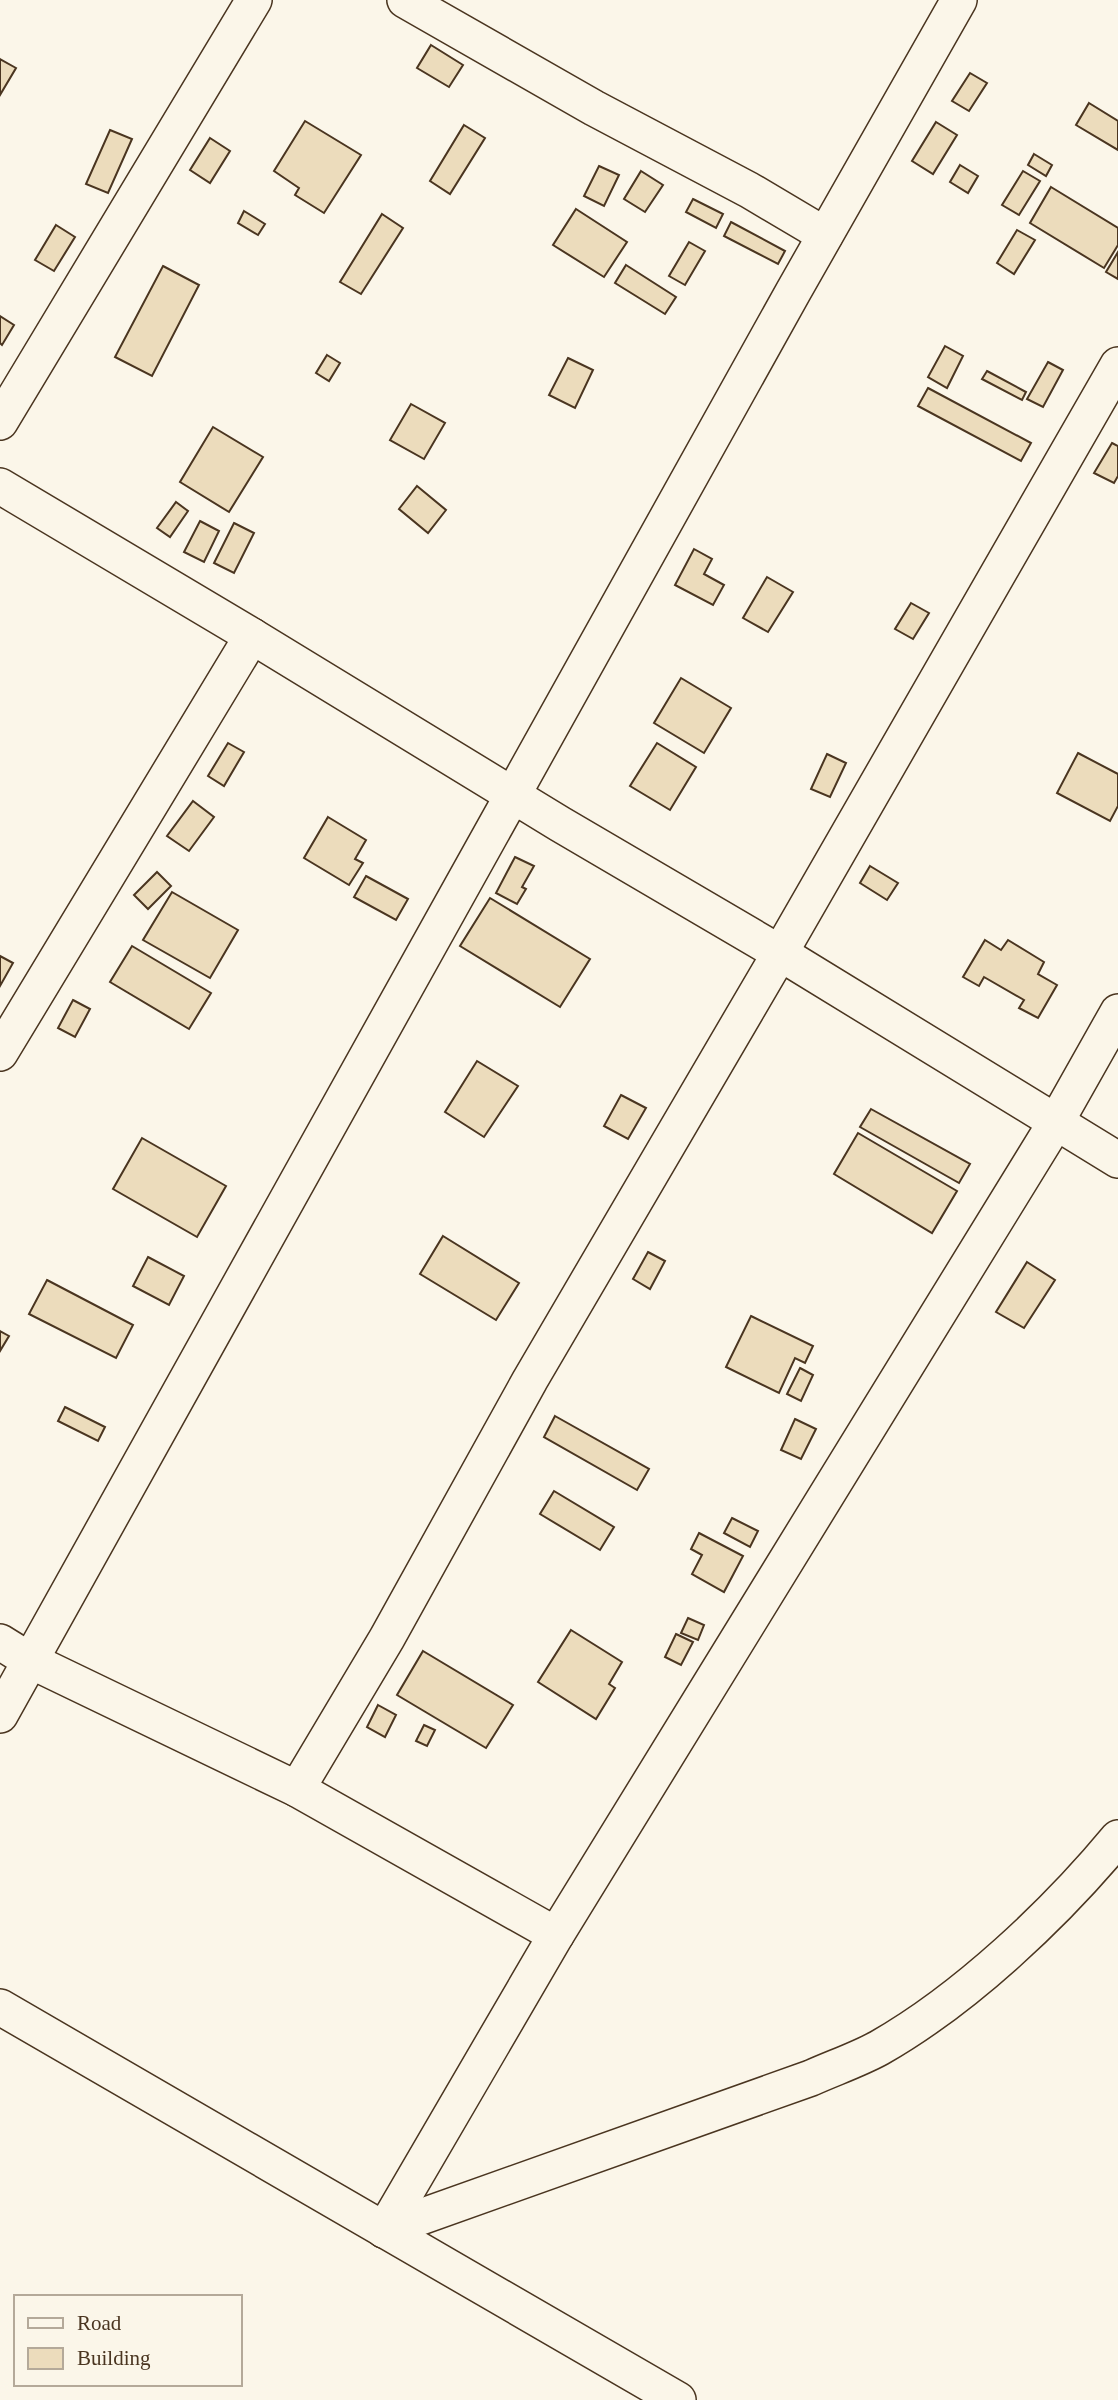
<svg xmlns="http://www.w3.org/2000/svg" width="1118" height="2400" viewBox="0 0 1118 2400" font-family="Georgia,serif">
	<rect width="100%" height="100%" fill="#fbf6e9"/>
	<g fill="#ecdcbc" stroke="#4a3520" stroke-width="2">
		<path d="M431,45l32,20 -14,22 -32,-19z"/>
		<path d="M0,59l16,9 -16,27z"/>
		<path d="M970,73l17,10 -18,28 -17,-10z"/>
		<path d="M1089,103l29,18v29l-42,-25z"/>
		<path d="M305,121l56,34 -37,58 -29,-18 4,-7 -25,-17z"/>
		<path d="M936,122l21,13 -24,39 -21,-13z"/>
		<path d="M464,125l21,13 -35,56 -20,-13z"/>
		<path d="M110,130l22,9 -24,54 -22,-9z"/>
		<path d="M210,138l20,13 -20,32 -20,-13z"/>
		<path d="M1034,154l18,11 -6,11 -18,-11z"/>
		<path d="M960,165l18,11 -10,17 -18,-11z"/>
		<path d="M599,166l20,9 -15,31 -20,-10z"/>
		<path d="M641,171l22,14 -18,27 -21,-13z"/>
		<path d="M1023,171l17,10 -21,34 -17,-10z"/>
		<path d="M1051,187l67,41v17l-14,23 -74,-45z"/>
		<path d="M693,199l30,15 -7,14 -30,-16z"/>
		<path d="M576,209l51,33 -23,35 -51,-32z"/>
		<path d="M244,211l21,13 -7,11 -20,-12z"/>
		<path d="M382,214l21,14 -42,66 -21,-12z"/>
		<path d="M731,222l54,29 -7,13 -54,-28z"/>
		<path d="M56,225l19,12 -21,34 -19,-11z"/>
		<path d="M1017,230l18,10 -21,34 -17,-11z"/>
		<path d="M689,242l16,9 -20,34 -16,-9z"/>
		<path d="M1118,252v27l-12,-7z"/>
		<path d="M626,265l50,32 -11,17 -50,-31z"/>
		<path d="M163,266l36,19 -47,91 -37,-19z"/>
		<path d="M0,316l14,9 -12,20 -2,-2z"/>
		<path d="M945,346l18,10 -16,32 -19,-11z"/>
		<path d="M327,355l13,8 -11,18 -13,-8z"/>
		<path d="M568,358l25,12 -18,38 -26,-13z"/>
		<path d="M1048,362l15,8 -20,37 -16,-8z"/>
		<path d="M987,371l39,21 -4,8 -40,-21z"/>
		<path d="M928,388l103,55 -10,18 -103,-55z"/>
		<path d="M411,404l34,19 -21,36 -34,-19z"/>
		<path d="M213,427l50,30 -34,55 -49,-30z"/>
		<path d="M1112,443l6,3v30l-4,7 -20,-10z"/>
		<path d="M417,486l29,24 -18,23 -29,-24z"/>
		<path d="M176,502l12,9 -18,26 -13,-9z"/>
		<path d="M200,521l19,10 -15,31 -20,-10z"/>
		<path d="M234,523l20,10 -20,40 -20,-10z"/>
		<path d="M694,549l18,10 -8,15 20,11 -11,20 -38,-20z"/>
		<path d="M767,577l26,15 -25,40 -25,-14z"/>
		<path d="M911,603l18,10 -16,26 -18,-10z"/>
		<path d="M681,678l50,30 -27,45 -50,-30z"/>
		<path d="M228,743l16,9 -20,34 -16,-10z"/>
		<path d="M657,743l39,24 -26,43 -40,-24z"/>
		<path d="M1078,753l40,21v32l-8,15 -53,-28z"/>
		<path d="M827,754l19,9 -16,34 -19,-8z"/>
		<path d="M193,801l21,16 -25,34 -22,-15z"/>
		<path d="M328,817l38,23 -11,19 8,4 -14,22 -45,-27z"/>
		<path d="M515,857l19,9 -12,21 4,2 -9,15 -21,-11z"/>
		<path d="M870,866l28,17 -11,17 -27,-17z"/>
		<path d="M157,872l14,14 -23,23 -14,-14z"/>
		<path d="M366,876l42,23 -12,21 -42,-23z"/>
		<path d="M172,892l66,38 -28,48 -67,-38z"/>
		<path d="M490,898l100,61 -30,48 -100,-61z"/>
		<path d="M985,940l16,10 7,-10 36,22 -6,12 19,11 -19,33 -19,-10 5,-8 -40,-23 -5,9 -16,-9z"/>
		<path d="M132,946l79,47 -22,36 -79,-47z"/>
		<path d="M0,956l13,7 -13,23z"/>
		<path d="M73,1000l17,9 -15,28 -17,-9z"/>
		<path d="M477,1061l41,25 -34,51 -39,-25z"/>
		<path d="M621,1095l25,13 -18,31 -24,-13z"/>
		<path d="M871,1109l99,55 -11,19 -99,-56z"/>
		<path d="M858,1133l99,58 -25,42 -98,-59z"/>
		<path d="M142,1138l84,48 -29,51 -84,-48z"/>
		<path d="M443,1236l76,47 -23,37 -76,-46z"/>
		<path d="M648,1252l17,9 -15,28 -17,-10z"/>
		<path d="M148,1257l36,19 -15,29 -36,-19z"/>
		<path d="M1027,1262l28,18 -31,48 -28,-16z"/>
		<path d="M47,1280l86,45 -17,33 -87,-44z"/>
		<path d="M751,1316l62,30 -8,17 -10,-5 -16,35 -53,-26z"/>
		<path d="M0,1331l9,5 -9,15z"/>
		<path d="M800,1368l13,7 -12,26 -14,-7z"/>
		<path d="M65,1407l40,20 -7,14 -40,-20z"/>
		<path d="M555,1416l94,53 -12,21 -93,-53z"/>
		<path d="M795,1419l21,10 -15,30 -20,-9z"/>
		<path d="M554,1491l60,36 -14,23 -60,-36z"/>
		<path d="M732,1518l26,13 -8,16 -26,-14z"/>
		<path d="M699,1533l44,23 -19,36 -32,-18 10,-19 -11,-6z"/>
		<path d="M688,1618l16,7 -6,15 -17,-7z"/>
		<path d="M571,1630l51,32 -13,22 6,4 -19,31 -58,-37z"/>
		<path d="M676,1634l17,8 -12,23 -16,-8z"/>
		<path d="M423,1651l90,54 -27,43 -89,-53z"/>
		<path d="M378,1705l18,10 -11,22 -18,-10z"/>
		<path d="M424,1725l11,5 -8,16 -11,-5z"/>
	</g>
	<g fill="none" stroke-linecap="round" stroke-linejoin="round">
		<g stroke="#4a3520" stroke-width="38">
			<g id="street">
				<path d="M405,0l189,108 155,82 76,45"/>
				<path d="M0,422l254,-422"/>
				<path d="M0,486l252,150 308,188 220,129 338,207"/>
				<path d="M0,1053l252,-417"/>
				<path d="M0,1642l29,18 268,129 259,146"/>
				<path d="M0,1715l793,-1423 166,-292"/>
				<path d="M297,1789l90,-151 143,-258 250,-427 338,-588"/>
				<path d="M0,2007l678,393"/>
				<path d="M384,2230l172,-295 500,-813 62,-110"/>
				<path d="M384,2230l427,-152c22,-10 46,-18 68,-30 86,-49 176,-134 239,-210"/>
			</g>
		</g>
		<use href="#street" stroke="#fbf6e9" stroke-width="35"/>
	</g>
	<rect x="14" y="2295" width="228" height="91" fill="#fbf6e9" stroke="#b4a999" stroke-width="2"/>
	<rect x="28" y="2318" width="35" height="10" fill="#fbf6e9" stroke="#b4a999" stroke-width="2"/>
	<text x="77" y="2330" font-size="21" fill="#4a3520">Road</text>
	<rect x="28" y="2348" width="35" height="21" fill="#ecdcbc" stroke="#b4a999" stroke-width="2"/>
	<text x="77" y="2365" font-size="21" fill="#4a3520">Building</text>
</svg>
